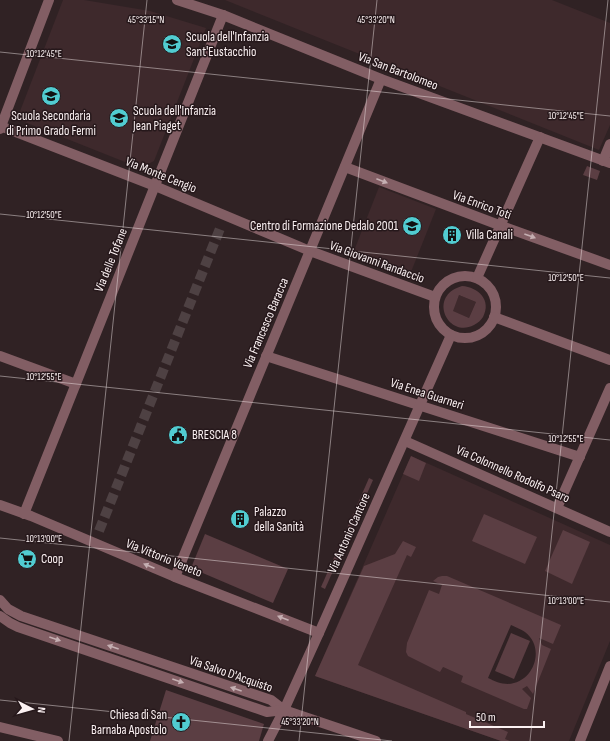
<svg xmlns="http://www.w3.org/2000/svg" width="610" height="741" viewBox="0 0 610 741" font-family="'Sofia Sans Condensed',sans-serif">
	<rect width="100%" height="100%" fill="#302224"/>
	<g fill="#3e292c" fill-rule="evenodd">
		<path d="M63,0h21l66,11 56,17 -52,133 -14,7 -123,-49z"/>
		<path d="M225,0h327l58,23v102l-11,25z"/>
		<path d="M379,187l57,22 -27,68 -57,-21z"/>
		<path d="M459,295l17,7 -7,16 -17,-7z"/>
		<path d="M411,456l199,89v96l-41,100h-68l-186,-65zM443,585l96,53 4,11 -19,38 -13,4 14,12 -84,-37z"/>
	</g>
	<g fill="#5b3e43" fill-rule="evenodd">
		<path d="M587,166l13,5 -3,9 -14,-5z"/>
		<path d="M462,286c16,1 30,14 21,31 -2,3 -5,6 -9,8 -26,14 -47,-29 -12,-39zM459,295l17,7 -7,16 -16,-7z"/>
		<path d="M411,456l15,7 -7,18 -16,-7z"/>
		<path d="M369,478l4,2 -22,50 -4,-2z"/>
		<path d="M484,514l53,23 -12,27 -53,-23z"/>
		<path d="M563,530l27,12 -18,42 -27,-13z"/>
		<path d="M345,533l4,2 -24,54 -4,-2z"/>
		<path d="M205,534l83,35 -15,34 -82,-35z"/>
		<path d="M403,541l13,6 -5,10 -4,-2 -49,110 108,47v2l42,18 -3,7 5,2h-9l-186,-65 49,-110 31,-12z"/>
		<path d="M442,576h5l114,49 -8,19 -14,-6 3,7 9,4 -18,45 -6,-8 -5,3 9,9 -4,11h-3l-63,-27 2,-6 -20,-9 -3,5 -32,-16 -2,-4 1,-9 22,-53 10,4 3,-9 -9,-4 5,-4zM511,625c4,2 10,4 14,7 21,16 9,51 -17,52 -7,0 -14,-3 -20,-6z"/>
		<path d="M511,633l19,8 -16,38 -19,-8z"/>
		<path d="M166,690l98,34 -5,17h-109z"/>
	</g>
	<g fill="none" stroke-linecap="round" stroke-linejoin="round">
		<path stroke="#4e4143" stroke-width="10" stroke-dasharray="10 5" stroke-linecap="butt" d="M99,531l122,-305"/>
		<g stroke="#825e64" stroke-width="10">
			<path d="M177,0l46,15 158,64 229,84"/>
			<path d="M0,126l155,60 155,65 125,46"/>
			<path d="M0,129l49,-129"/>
			<path d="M603,161l7,-17"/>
			<path d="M345,167l154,58 111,40"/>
			<circle cx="465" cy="307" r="31"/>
			<path d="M477,278l63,-141"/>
			<path d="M494,317l116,43"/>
			<path d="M0,356l76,28"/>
			<path d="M266,356l314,101"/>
			<path d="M405,441l205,91"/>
			<path d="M0,505l31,11 144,61 144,56"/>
			<path d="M557,508l53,-120"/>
			<path d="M24,514l199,-499"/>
			<path d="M175,577l206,-498"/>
			<path d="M0,600l8,9 13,7 250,84 13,10 92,31"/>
			<path d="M0,616l10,7 8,4 249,85 17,-2"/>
			<path d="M0,727l58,14"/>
			<path d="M268,741l16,-31 35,-77 132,-298"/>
			<path d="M580,741l30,-75"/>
		</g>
	</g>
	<defs><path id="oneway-solid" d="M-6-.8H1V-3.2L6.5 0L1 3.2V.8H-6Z"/></defs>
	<g fill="#c5afb2">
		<use href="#oneway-solid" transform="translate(382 181) rotate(21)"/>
		<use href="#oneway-solid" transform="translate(530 236) rotate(20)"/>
		<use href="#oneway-solid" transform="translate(149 566) rotate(-157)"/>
		<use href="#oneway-solid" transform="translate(283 618) rotate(-159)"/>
		<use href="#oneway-solid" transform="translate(55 639) rotate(19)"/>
		<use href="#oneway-solid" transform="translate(113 647) rotate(-161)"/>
		<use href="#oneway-solid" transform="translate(178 681) rotate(19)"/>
		<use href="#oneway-solid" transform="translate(236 689) rotate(-161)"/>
	</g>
	<path fill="none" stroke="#fbf1f2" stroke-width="1" stroke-opacity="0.45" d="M0,52l610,64M0,214l610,64M0,376l610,64M0,538l610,64M0,700l392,41M69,741l78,-741M299,741l78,-741M530,741l78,-741"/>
	<defs>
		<g id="school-disc" transform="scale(1)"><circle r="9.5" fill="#51ccd1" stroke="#26181b"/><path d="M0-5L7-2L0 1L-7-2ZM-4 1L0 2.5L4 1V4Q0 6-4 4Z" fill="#111"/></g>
		<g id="building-disc" transform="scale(1)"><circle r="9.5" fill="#51ccd1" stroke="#26181b"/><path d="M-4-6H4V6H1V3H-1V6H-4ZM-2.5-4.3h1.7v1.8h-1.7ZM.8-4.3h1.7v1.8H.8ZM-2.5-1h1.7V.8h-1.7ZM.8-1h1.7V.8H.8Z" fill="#111"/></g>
		<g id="civic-disc" transform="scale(1)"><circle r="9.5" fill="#51ccd1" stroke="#26181b"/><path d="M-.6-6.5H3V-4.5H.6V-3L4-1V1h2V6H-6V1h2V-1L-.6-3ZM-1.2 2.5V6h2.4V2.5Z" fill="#111"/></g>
		<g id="supermarket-disc" transform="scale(1)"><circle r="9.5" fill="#51ccd1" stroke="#26181b"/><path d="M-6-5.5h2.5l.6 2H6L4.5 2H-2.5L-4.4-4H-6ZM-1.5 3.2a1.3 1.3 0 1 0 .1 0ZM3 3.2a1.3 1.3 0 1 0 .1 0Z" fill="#111"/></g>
		<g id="church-disc" transform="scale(1)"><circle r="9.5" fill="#51ccd1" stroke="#26181b"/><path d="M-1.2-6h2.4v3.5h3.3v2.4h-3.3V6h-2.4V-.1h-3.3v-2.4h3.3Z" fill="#111"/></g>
	</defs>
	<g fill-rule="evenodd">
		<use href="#school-disc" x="172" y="44"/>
		<use href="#school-disc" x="51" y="96"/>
		<use href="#school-disc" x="119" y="118"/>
		<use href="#school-disc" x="412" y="226"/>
		<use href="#building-disc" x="452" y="235"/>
		<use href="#civic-disc" x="178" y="435"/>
		<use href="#building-disc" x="240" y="519"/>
		<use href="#supermarket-disc" x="27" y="559"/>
		<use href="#church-disc" x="181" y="722"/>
	</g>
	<g text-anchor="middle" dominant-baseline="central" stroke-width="3" stroke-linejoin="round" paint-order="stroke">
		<g font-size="13" fill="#fbf1f2" stroke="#26181b" text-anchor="start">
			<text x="186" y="37">Scuola dell'Infanzia<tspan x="186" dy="15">Sant'Eustacchio</tspan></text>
			<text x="133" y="111">Scuola dell'Infanzia<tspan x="133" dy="15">Jean Piaget</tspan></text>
			<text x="51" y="116" text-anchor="middle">Scuola Secondaria<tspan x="51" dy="15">di Primo Grado Fermi</tspan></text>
			<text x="398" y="226" text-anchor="end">Centro di Formazione Dedalo 2001</text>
			<text x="466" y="235">Villa Canali</text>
			<text x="192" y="435">BRESCIA 8</text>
			<text x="254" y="512">Palazzo<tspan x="254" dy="15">della Sanità</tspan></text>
			<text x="41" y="559">Coop</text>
			<text x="167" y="715" text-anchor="end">Chiesa di San<tspan x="167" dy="15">Barnaba Apostolo</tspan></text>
		</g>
		<g font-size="13" fill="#fbf1f2" stroke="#26181b">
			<text transform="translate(398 71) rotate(21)">Via San Bartolomeo</text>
			<text transform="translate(161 175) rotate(22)">Via Monte Cengio</text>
			<text transform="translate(482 205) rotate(20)">Via Enrico Toti</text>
			<text transform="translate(111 260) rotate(-68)">Via delle Tofane</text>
			<text transform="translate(377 262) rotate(20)">Via Giovanni Randaccio</text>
			<text transform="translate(266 323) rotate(-67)">Via Francesco Baracca</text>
			<text transform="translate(427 394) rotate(18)">Via Enea Guarneri</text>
			<text transform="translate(513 474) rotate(24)">Via Colonnello Rodolfo Psaro</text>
			<text transform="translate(349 533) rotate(-66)">Via Antonio Cantore</text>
			<text transform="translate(164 558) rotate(22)">Via Vittorio Veneto</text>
			<text transform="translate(231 674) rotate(19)">Via Salvo D'Acquisto</text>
		</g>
	</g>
	<g font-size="10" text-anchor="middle" fill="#fbf1f2" stroke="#26181b" stroke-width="3" stroke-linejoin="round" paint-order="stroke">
		<text x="146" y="23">45°33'15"N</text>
		<text x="376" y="23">45°33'20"N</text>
		<text x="44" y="57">10°12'45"E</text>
		<text x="566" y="119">10°12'45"E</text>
		<text x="44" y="218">10°12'50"E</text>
		<text x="566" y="281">10°12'50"E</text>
		<text x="44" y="380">10°12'55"E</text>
		<text x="566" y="442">10°12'55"E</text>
		<text x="44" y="542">10°13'00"E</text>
		<text x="566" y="604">10°13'00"E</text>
		<text x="300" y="725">45°33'20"N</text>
	</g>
	<g transform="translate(32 709) rotate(96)" stroke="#26181b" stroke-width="3" paint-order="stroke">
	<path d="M0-3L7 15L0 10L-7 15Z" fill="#fbf1f2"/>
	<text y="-6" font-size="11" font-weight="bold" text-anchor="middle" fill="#fbf1f2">N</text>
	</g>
	<path d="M470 721v6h74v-6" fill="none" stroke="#fbf1f2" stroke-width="2"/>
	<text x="476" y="721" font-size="12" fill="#fbf1f2" stroke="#26181b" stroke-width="3" paint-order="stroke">50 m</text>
</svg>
